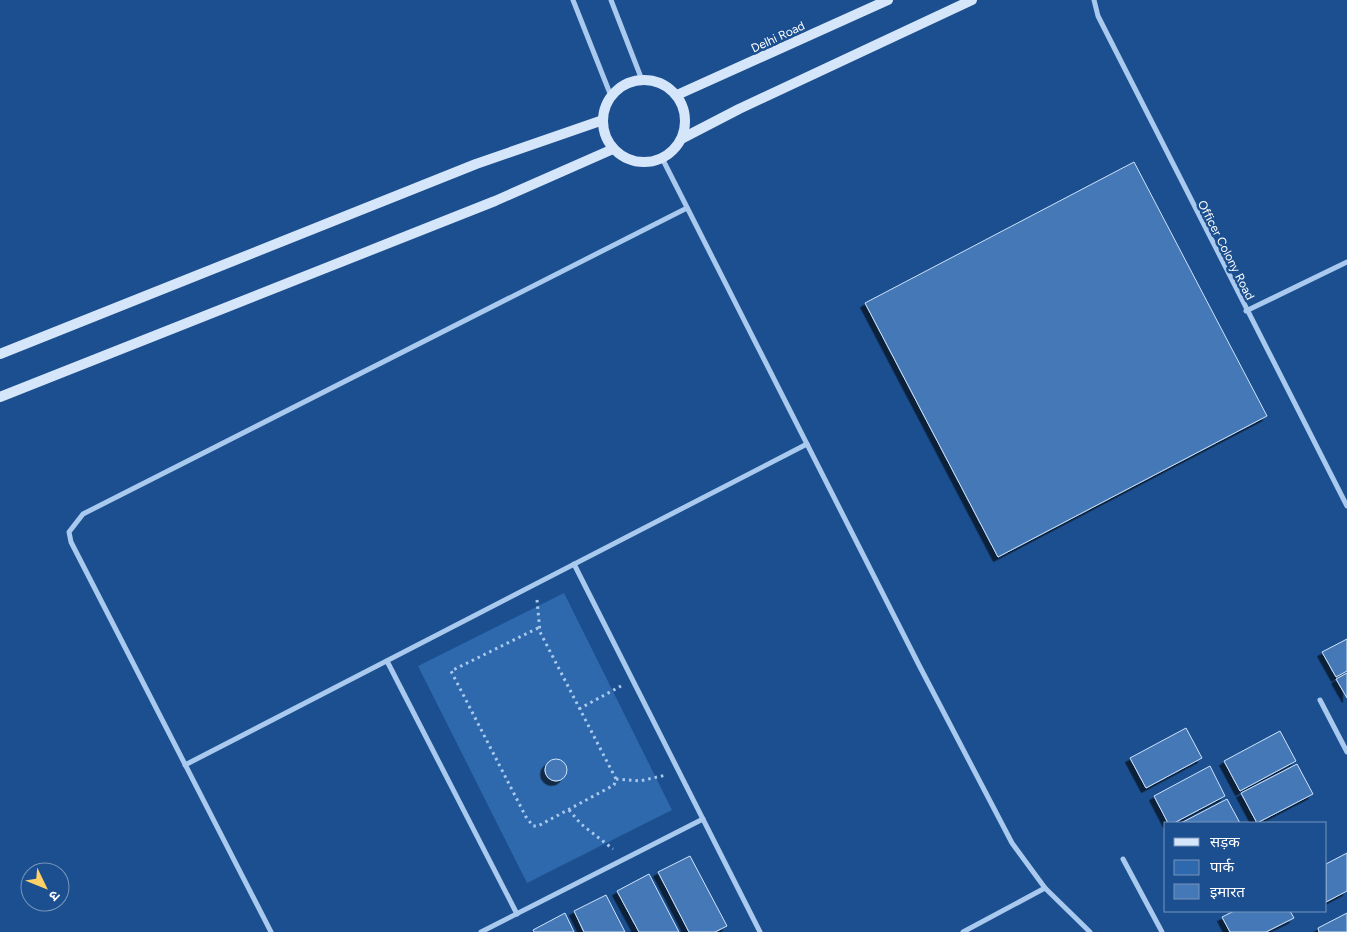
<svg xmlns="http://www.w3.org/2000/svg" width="1347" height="932" viewBox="0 0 1347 932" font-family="Figtree,'Noto Sans Devanagari',sans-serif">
	<defs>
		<filter id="shadow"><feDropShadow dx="-4.5" dy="4.5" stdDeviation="0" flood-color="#0009"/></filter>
	</defs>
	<rect width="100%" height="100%" fill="#1b4f8f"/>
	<path fill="#2e69ad" d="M564,593l108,217 -145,73 -109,-217z"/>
	<g fill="#4478b7" stroke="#cfe3fa" filter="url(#shadow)">
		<path d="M1134,162l133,254 -269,141 -133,-254z"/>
		<path d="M1347,639v32l-11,6 -14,-25z"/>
		<path d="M1347,673v25l-11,-19z"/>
		<path d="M1186,728l16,30 -56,30 -16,-30z"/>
		<path d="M1280,731l16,30 -56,30 -16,-30z"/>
		<circle cx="556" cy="770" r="11"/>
		<path d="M1297,764l16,30 -56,29 -16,-30z"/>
		<path d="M1210,766l15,30 -51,27h-6l-14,-27z"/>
		<path d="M1227,799l13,24h-59z"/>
		<path d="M1347,853v38l-21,11v-38z"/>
		<path d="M690,856l37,70 -12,6h-26l-31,-60z"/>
		<path d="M649,874l30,58h-40l-22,-41z"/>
		<path d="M606,895l19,37h-41l-10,-21z"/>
		<path d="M1234,911h56l4,7 -28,14h-36l-8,-15z"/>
		<path d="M565,913l9,19h-40l-1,-2z"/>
		<path d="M1347,913v19h-28l-1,-4z"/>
	</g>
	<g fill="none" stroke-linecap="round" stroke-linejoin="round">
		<g stroke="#a9c9ee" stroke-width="3" stroke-dasharray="2.5 4" stroke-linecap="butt">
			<path d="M537,600l3,32 76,147 -2,6 -76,41h-5l-7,-9 -75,-146 89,-44"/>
			<path d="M579,709l42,-23"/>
			<path d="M616,779l24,2 26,-6"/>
			<path d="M569,810l12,14 32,25"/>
		</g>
		<g stroke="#a9c9ee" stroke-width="5">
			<path d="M573,0l38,96"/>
			<path d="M611,0l31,80"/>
			<path d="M1094,0l4,16 249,490"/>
			<path d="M662,158l258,509 92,176 33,45 45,44"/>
			<path d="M1246,311l101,-49"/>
			<path d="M574,564l186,368"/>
			<path d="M387,661l130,253"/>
			<path d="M1320,700l27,52"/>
			<path d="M185,765l622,-321"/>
			<path d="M1123,859l39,73"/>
			<path d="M271,932l-200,-390 -2,-10 14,-18 604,-306"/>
			<path d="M481,932l222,-113"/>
			<path d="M963,932l82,-44"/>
		</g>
		<g stroke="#d6e6fa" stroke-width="10">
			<circle cx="644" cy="121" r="41"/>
			<path d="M677,95l211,-95"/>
			<path d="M683,138l56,-29 233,-109"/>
			<path d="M0,354l476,-190 127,-44"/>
			<path d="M0,397l495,-196 118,-52"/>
		</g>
	</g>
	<g text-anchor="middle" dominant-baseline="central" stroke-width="5" stroke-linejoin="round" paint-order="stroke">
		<g font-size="12" fill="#fff" stroke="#1b4f8f">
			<text transform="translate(778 37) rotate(-25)">Delhi Road</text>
			<text transform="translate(1226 250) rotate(63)">Officer Colony Road</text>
		</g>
	</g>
	<rect x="1164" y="822" width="162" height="90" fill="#1b4f8f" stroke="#7695bc"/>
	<rect x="1174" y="838" width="25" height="8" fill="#d6e6fa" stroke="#7695bc"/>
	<text x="1210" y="847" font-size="15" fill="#ffffff">सड़क</text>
	<rect x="1174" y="860" width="25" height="15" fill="#2e69ad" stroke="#7695bc"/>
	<text x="1210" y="872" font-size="15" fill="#ffffff">पार्क</text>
	<rect x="1174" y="884" width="25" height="15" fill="#4478b7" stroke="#7695bc"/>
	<text x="1210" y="897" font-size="15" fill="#ffffff">इमारत</text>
	<g transform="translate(45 887) rotate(133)"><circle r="24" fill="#1b4f8f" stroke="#7695bc"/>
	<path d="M0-4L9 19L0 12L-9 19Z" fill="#ffd166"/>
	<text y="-8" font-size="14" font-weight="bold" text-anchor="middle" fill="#ffffff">उ</text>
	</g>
</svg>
